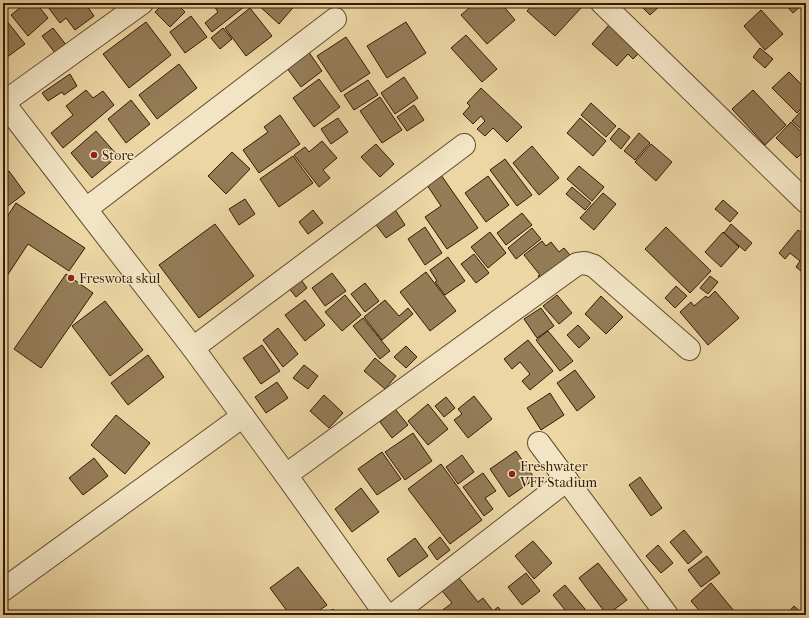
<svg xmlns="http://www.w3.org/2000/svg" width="809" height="618" viewBox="0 0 809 618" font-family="'IM FELL French Canon',serif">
	<rect width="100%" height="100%" fill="#ebd6a4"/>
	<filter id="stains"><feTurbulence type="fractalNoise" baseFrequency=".005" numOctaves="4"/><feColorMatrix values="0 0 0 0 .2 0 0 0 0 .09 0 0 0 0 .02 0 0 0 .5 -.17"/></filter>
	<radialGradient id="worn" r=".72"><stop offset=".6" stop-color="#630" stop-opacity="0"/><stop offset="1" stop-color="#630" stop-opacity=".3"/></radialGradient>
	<g fill="#947c57" stroke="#361b04">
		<path d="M26,3h10l12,15 -20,18 -17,-21z"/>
		<path d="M53,3h32l9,13 -19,14 -9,-12 -6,5 -12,-16z"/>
		<path d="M173,3h3l9,9 -15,15 -15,-15 8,-8 5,4z"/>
		<path d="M212,3h37l-37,29 -7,-9 13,-11z"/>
		<path d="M258,3h39l-18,21 -22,-20z"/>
		<path d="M475,3h26l14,17 -28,24 -26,-29z"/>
		<path d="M534,3h42l5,5 -26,28 -28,-25z"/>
		<path d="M618,3h9l-5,5z"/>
		<path d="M638,3h25l-13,12z"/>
		<path d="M784,3h20l-11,10z"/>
		<path d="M250,8l22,28 -26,20 -21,-28z"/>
		<path d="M761,10l22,24 -18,16 -21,-24z"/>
		<path d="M191,16l16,21 -22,16 -15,-21z"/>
		<path d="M6,20l19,24 -22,16v-37z"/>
		<path d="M146,22l25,33 -42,33 -26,-34z"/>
		<path d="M406,22l20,31 -39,25 -20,-32z"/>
		<path d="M609,25l30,28 -6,6 -5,-5 -11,12 -25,-22z"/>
		<path d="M53,28l17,22 -11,8 -17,-22z"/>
		<path d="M223,28l9,11 -12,10 -9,-11z"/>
		<path d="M466,35l31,34 -15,13 -31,-34z"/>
		<path d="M346,37l24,36 -29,19 -24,-36z"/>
		<path d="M760,48l13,11 -8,9 -12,-11z"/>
		<path d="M308,51l14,20 -21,16 -15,-20z"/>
		<path d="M179,64l18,24 -40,31 -18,-24z"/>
		<path d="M789,72l17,17v15l-9,9 -25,-25z"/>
		<path d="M70,74l7,12 -13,9 -2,-3 -14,9 -6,-8z"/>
		<path d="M404,77l14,21 -23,16 -14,-21z"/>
		<path d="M319,79l21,28 -26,20 -21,-29z"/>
		<path d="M368,80l10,15 -24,15 -10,-15z"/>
		<path d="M481,88l41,39 -15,15 -14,-14 -8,8 -8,-7 8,-8 -4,-5 -8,8 -10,-10 7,-8 -3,-3z"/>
		<path d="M86,90l7,8 10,-7 11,14 -51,43 -12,-15 22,-18 -7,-9z"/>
		<path d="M753,90l33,35 -21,20 -33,-36z"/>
		<path d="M380,97l22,33 -20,13 -22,-32z"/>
		<path d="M131,100l19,24 -24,19 -18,-24z"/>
		<path d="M591,103l25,23 -10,11 -25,-22z"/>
		<path d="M414,105l10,15 -17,11 -10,-14z"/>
		<path d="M806,106v27l-14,-12z"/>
		<path d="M280,115l20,29 -41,29 -16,-23 25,-18 -4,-5z"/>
		<path d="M338,118l10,14 -17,12 -10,-15z"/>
		<path d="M580,118l26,23 -13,15 -26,-23z"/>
		<path d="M791,122l15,14v13l-9,9 -21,-20z"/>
		<path d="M619,128l11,9 -9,12 -11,-10z"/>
		<path d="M96,131l22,25 -26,22 -21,-25z"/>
		<path d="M639,133l11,10 -15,17 -11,-9z"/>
		<path d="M322,141l15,17 -14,12 7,8 -11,9 -25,-32 11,-8 4,5z"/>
		<path d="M376,144l18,20 -14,13 -19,-20z"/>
		<path d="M651,144l21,18 -16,19 -21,-19z"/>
		<path d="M532,146l27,32 -20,17 -26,-32z"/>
		<path d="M232,152l18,17 -24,25 -18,-18z"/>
		<path d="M293,156l20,27 -34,24 -19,-28z"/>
		<path d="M505,159l27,36 -15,11 -27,-36z"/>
		<path d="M579,166l25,21 -12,14 -25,-22z"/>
		<path d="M9,171l16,22 -21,16 -1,-34z"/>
		<path d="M441,175l37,53 -31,21 -22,-32 16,-11 -14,-21z"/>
		<path d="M488,176l21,29 -23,17 -21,-29z"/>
		<path d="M572,187l19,16 -6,7 -19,-16z"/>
		<path d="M603,193l13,11 -22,26 -14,-12z"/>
		<path d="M245,199l10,15 -16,11 -10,-16z"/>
		<path d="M723,200l15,13 -8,9 -15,-13z"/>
		<path d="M16,203l69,45 -16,23 -41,-27 -25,38v-59z"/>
		<path d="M394,208l11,17 -19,13 -12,-16z"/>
		<path d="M313,210l10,13 -15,11 -9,-12z"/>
		<path d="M522,213l10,12 -26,20 -9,-12z"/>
		<path d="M215,224l39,52 -55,42 -40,-53z"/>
		<path d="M731,224l21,19 -7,8 -21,-18z"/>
		<path d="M425,227l17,26 -17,12 -17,-26z"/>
		<path d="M666,227l45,44 -21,22 -45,-44z"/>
		<path d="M532,228l9,11 -25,20 -8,-11z"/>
		<path d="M798,230l8,6v39l-10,-8 4,-6 -10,-8 -5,6 -6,-6z"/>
		<path d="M490,232l16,21 -18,15 -17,-21z"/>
		<path d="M723,232l16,15 -18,20 -16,-15z"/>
		<path d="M542,241l4,5 5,-4 8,10 5,-4 6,7 -30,24 -2,-3 2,-1 -16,-20z"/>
		<path d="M474,254l15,19 -13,10 -15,-19z"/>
		<path d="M448,257l17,24 -20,14 -10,-13 2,-1 -7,-11z"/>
		<path d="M426,272l30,39 -26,20 -30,-39z"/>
		<path d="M296,273l11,15 -11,9 -12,-15z"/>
		<path d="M332,273l14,18 -21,15 -13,-18z"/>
		<path d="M66,274l27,19 -52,75 -27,-19z"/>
		<path d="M710,276l8,6 -10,12 -8,-6z"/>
		<path d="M365,283l14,18 -14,11 -14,-18z"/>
		<path d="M676,286l11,10 -12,12 -10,-10z"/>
		<path d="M715,291l24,27 -31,27 -28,-33 11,-10 3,4 12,-10 2,2z"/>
		<path d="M345,295l16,20 -19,16 -17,-19z"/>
		<path d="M557,295l15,18 -13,11 -16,-18z"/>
		<path d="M601,296l22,21 -17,17 -21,-20z"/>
		<path d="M305,300l20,25 -20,16 -20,-26z"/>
		<path d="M385,300l14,16 9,-8 5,6 -31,26 -18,-23z"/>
		<path d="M105,301l38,49 -33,26 -38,-50z"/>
		<path d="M541,308l13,18 -17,12 -13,-19z"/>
		<path d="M363,318l27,33 -10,8 -27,-33z"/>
		<path d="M578,325l12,13 -11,10 -12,-13z"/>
		<path d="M278,328l20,26 -15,13 -20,-27z"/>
		<path d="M548,331l25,30 -13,10 -24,-31z"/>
		<path d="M528,340l25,31 -23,19 -8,-9 8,-7 -10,-12 -8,7 -8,-10z"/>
		<path d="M262,345l18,26 -19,13 -18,-26z"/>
		<path d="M406,346l11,11 -11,11 -12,-11z"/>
		<path d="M148,355l16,22 -36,28 -17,-22z"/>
		<path d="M375,358l21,18 -11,13 -21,-18z"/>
		<path d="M304,365l14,11 -10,13 -15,-11z"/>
		<path d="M575,370l20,27 -18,14 -20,-28z"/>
		<path d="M277,382l11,16 -22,15 -11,-16z"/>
		<path d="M550,393l14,22 -23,15 -14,-22z"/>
		<path d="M324,395l19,18 -14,15 -19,-17z"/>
		<path d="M474,396l18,23 -24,19 -14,-18 8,-6 -4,-5z"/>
		<path d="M446,397l9,11 -11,9 -9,-11z"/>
		<path d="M428,404l20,25 -20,16 -20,-24z"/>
		<path d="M395,409l13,16 -16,13 -12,-16z"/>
		<path d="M116,415l34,28 -25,31 -34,-29z"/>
		<path d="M413,433l19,28 -27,19 -20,-28z"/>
		<path d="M516,451l19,28 -26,18 -19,-28z"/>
		<path d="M382,452l19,27 -24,16 -19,-26z"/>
		<path d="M462,455l12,17 -16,12 -12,-17z"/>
		<path d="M94,458l14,18 -25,19 -14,-17z"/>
		<path d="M441,464l41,56 -32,24 -42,-55z"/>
		<path d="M483,473l13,18 -11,7 8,11 -9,7 -21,-29z"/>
		<path d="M640,477l22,31 -11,8 -22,-31z"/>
		<path d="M361,488l18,24 -27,20 -17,-23z"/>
		<path d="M684,530l18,22 -14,12 -18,-22z"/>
		<path d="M440,537l10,13 -13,10 -9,-13z"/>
		<path d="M415,538l13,18 -29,21 -12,-18z"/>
		<path d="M533,541l19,22 -18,16 -19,-23z"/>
		<path d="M658,545l15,18 -12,10 -15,-17z"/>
		<path d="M707,556l13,17 -19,14 -13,-17z"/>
		<path d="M598,563l29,37 -20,15 -28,-37z"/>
		<path d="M298,567l29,38 -14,10h-23l-20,-27z"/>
		<path d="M455,573l23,29 5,-4 10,13 5,-4 6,8h-68l16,-12 -14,-17z"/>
		<path d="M526,573l14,18 -18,14 -14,-18z"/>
		<path d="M711,583l23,28 -5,4h-26l-12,-14z"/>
		<path d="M565,585l20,24 -7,6h-9l-16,-20z"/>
		<path d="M806,585v11l-5,-7z"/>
		<path d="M794,606l10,9h-18z"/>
		<path d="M333,609l5,6h-12z"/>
	</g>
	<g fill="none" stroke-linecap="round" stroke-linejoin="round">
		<g stroke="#634a2c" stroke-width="24">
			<g id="minor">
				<path d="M602,3l204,199"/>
				<path d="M3,102l190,246 93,127 100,140"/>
				<path d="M3,103l139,-100"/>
				<path d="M86,209l249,-190"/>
				<path d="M193,348l271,-203"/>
				<path d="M539,443l128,172"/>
				<path d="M286,475l291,-211 8,-1 9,3 95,83"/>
				<path d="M3,590l240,-174"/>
				<path d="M393,615l174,-135"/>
			</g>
		</g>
		<use href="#minor" stroke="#f2e4c4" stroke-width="22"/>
	</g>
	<g fill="#8f2418" stroke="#f2e4c4" stroke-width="1.5">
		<circle cx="94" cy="155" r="4"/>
		<circle cx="71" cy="278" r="4"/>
		<circle cx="512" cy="474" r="4"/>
	</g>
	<g text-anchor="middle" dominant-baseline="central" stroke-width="3" stroke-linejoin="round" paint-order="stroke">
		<g font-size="14" fill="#361b04" stroke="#f2e4c4" text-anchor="start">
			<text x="102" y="155">Store</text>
			<text x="79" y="278">Freswota skul</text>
			<text x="520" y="466">Freshwater<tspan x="520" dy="16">VFF Stadium</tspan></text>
		</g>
	</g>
	<rect width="809" height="618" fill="none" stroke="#ebd6a4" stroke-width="16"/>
	<rect x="4" y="4" width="801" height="610" fill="none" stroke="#361b04" stroke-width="2"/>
	<rect x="8" y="8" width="793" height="602" fill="none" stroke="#361b04"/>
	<rect width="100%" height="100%" filter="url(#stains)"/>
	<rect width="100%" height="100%" fill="url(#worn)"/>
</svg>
